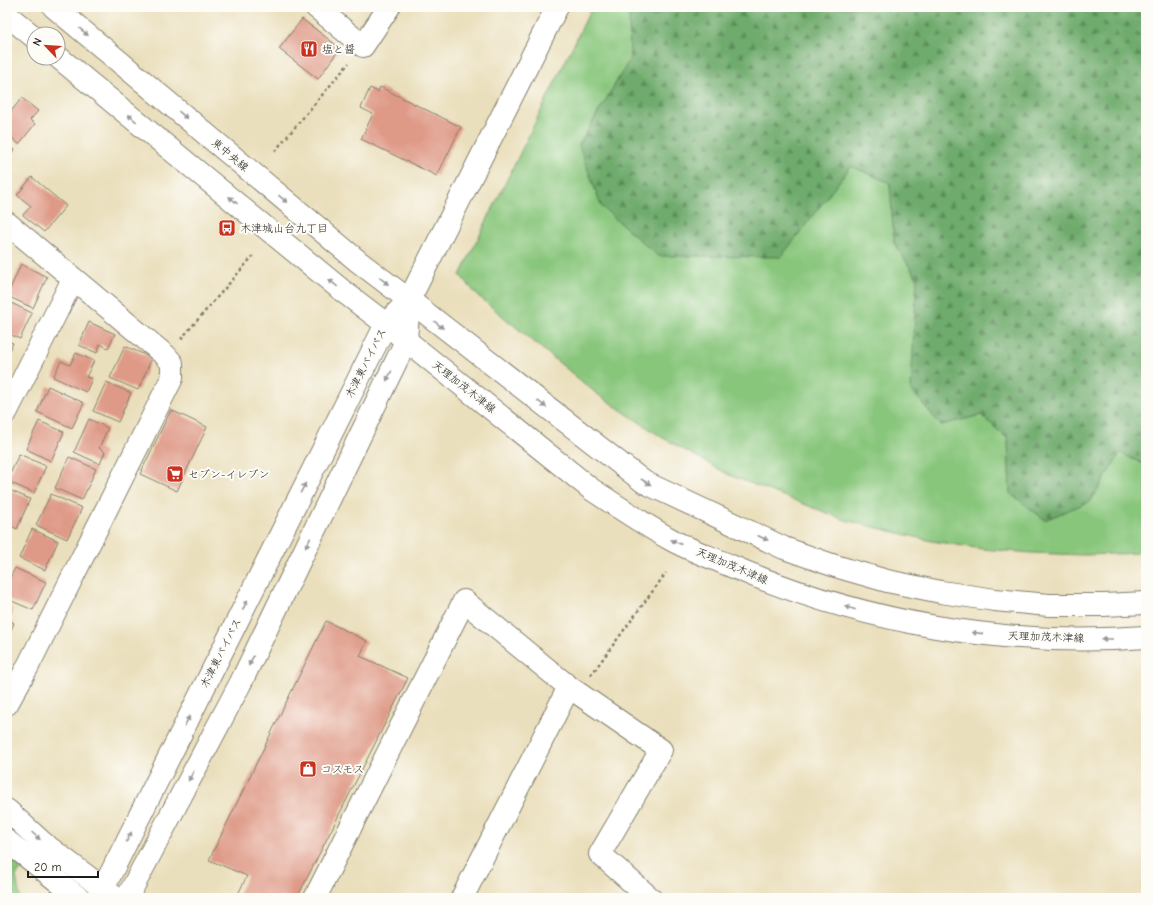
<svg xmlns="http://www.w3.org/2000/svg" width="1153" height="905" viewBox="0 0 1153 905" font-family="'Comic Neue','Klee One',sans-serif">
	<defs>
		<pattern id="forest-firs" width="22" height="20" patternUnits="userSpaceOnUse"><rect width="22" height="20" fill="#6eab6c"/><path d="M5 1l3.5 6h-7zM16 11l3.5 6h-7z" fill="#5a8a58"/></pattern>
	</defs>
	<rect width="100%" height="100%" fill="#fdfcf7"/>
	<filter id="ink" filterUnits="userSpaceOnUse"><feTurbulence type="fractalNoise" baseFrequency=".025" numOctaves="2"/><feDisplacementMap in="SourceGraphic" scale="8" xChannelSelector="R" yChannelSelector="G"/><feConvolveMatrix kernelMatrix="1 2 1 2 8 2 1 2 1" color-interpolation-filters="sRGB"/></filter>
	<filter id="wash" filterUnits="userSpaceOnUse"><feTurbulence type="fractalNoise" baseFrequency=".012" numOctaves="4" result="noise"/><feDisplacementMap in="SourceGraphic" scale="16" xChannelSelector="R" yChannelSelector="G"/><feGaussianBlur stdDeviation="0.9" result="paint"/><feColorMatrix in="noise" values="0 0 0 0 0 0 0 0 0 0 0 0 0 0 0 0 0 1.4 0 .05"/><feComposite in="paint" operator="in"/></filter>
	<g filter="url(#wash)">
		<rect width="100%" height="100%" fill="#eadfbc"/>
		<g fill="#88c67c" stroke="#52714c">
			<path d="M592,7h37l1,52 -51,86 201,112 71,-91 39,17 4,60 23,35 -6,112 30,35 40,-10 27,24 2,54 81,8 29,-49 26,13v88l-64,2 -50,-2 -50,-4 -50,-8 -87,-21 -116,-45 -66,-37 -66,-44 -120,-99 -17,-20z"/>
			<path d="M7,855l15,13 -6,8 4,22h-13z"/>
		</g>
		<path fill="url(#forest-firs)" stroke="#456444" d="M629,7h517v458l-26,-12 -29,48 -46,19 -35,-27 -2,-54 -27,-24 -40,10 -30,-35 6,-112 -23,-35 -4,-60 -39,-17 -70,91 -123,-1 -57,-50 -22,-61 51,-86z"/>
		<g id="blocks">
			<g fill="#df9a87">
				<path d="M302,19l38,29 -22,31 -39,-30z"/>
				<path d="M380,87l81,40 -24,49 -76,-37 12,-25 -12,-6 9,-20 8,4z"/>
				<path d="M22,98l16,13 -8,9 5,4 -16,20 -12,-10v-18z"/>
				<path d="M7,143l8,7 -8,8z"/>
				<path d="M32,177l34,29 -22,26 -21,-17 8,-9 -14,-11z"/>
				<path d="M21,264l26,13 -14,31 -26,-12z"/>
				<path d="M7,301l25,12 -12,26 -13,-6z"/>
				<path d="M89,322l26,12 -7,14 -8,-4 -3,9 -18,-8z"/>
				<path d="M7,341l6,2 -6,13z"/>
				<path d="M125,346l27,12 -14,32 -28,-12z"/>
				<path d="M76,353l18,8 -8,16 6,2 -6,13 -33,-15 8,-16 9,4z"/>
				<path d="M106,382l25,11 -13,29 -25,-11z"/>
				<path d="M48,386l36,17 -12,25 -35,-16z"/>
				<path d="M171,410l36,17 -30,64 -37,-17z"/>
				<path d="M89,419l19,9 -9,20 6,4 -5,12 -26,-12z"/>
				<path d="M39,421l25,11 -13,29 -25,-12z"/>
				<path d="M19,454l27,12 -12,27 -27,-12z"/>
				<path d="M69,457l27,12 -14,31 -27,-12z"/>
				<path d="M7,489l23,10 -13,30 -10,-5z"/>
				<path d="M51,494l31,14 -15,31 -31,-14z"/>
				<path d="M32,529l26,12 -13,29 -26,-12z"/>
				<path d="M15,568l31,14 -13,28 -26,-11v-15z"/>
				<path d="M7,606l6,3 -6,11 7,3 -7,16z"/>
				<path d="M326,621l41,20 -7,15 48,22 -111,220h-61l11,-22 -38,-16z"/>
			</g>
		</g>
	</g>
	<g filter="url(#ink)">
		<use href="#blocks" fill-opacity="0" stroke="#837e6c" stroke-width="1"/>
		<g fill="none" stroke-linecap="round" stroke-linejoin="round">
			<g stroke="#837e6c" stroke-width="24">
				<g id="minor">
					<path d="M316,7l47,39 26,-39"/>
					<path d="M7,223l159,133 6,7v15l-145,290 -20,36"/>
					<path d="M7,411l66,-132"/>
					<path d="M7,810l36,33 73,55"/>
					<path d="M7,841l72,57"/>
					<path d="M315,898l149,-297 105,86 92,63 -61,104 50,44"/>
					<path d="M462,898l107,-211"/>
				</g>
			</g>
			<g stroke="#837e6c" stroke-width="24">
				<path id="tertiary" d="M409,300l148,-293"/>
			</g>
			<g stroke="#837e6c" stroke-width="24">
				<g id="primary">
					<path d="M409,300l235,182 140,66 51,18 52,15 54,11 54,8 54,5h54l43,-2"/>
					<path d="M392,329l199,160c26,17 52,35 79,50 19,11 41,18 61,27 130,56 273,82 415,71"/>
				</g>
			</g>
			<g stroke="#837e6c" stroke-width="24">
				<g id="trunk">
					<path d="M54,7l305,255 50,38"/>
					<path d="M7,15l27,22"/>
					<path d="M58,57l286,235 42,32"/>
					<path d="M102,898l1,-9 283,-565 23,-24"/>
					<path d="M127,898l113,-214 166,-343 3,-41"/>
				</g>
			</g>
			<g stroke="#837e6c" stroke-width="2.5" stroke-dasharray="3 3" stroke-linecap="butt">
				<path d="M275,151l74,-88"/>
				<path d="M181,339l72,-83"/>
				<path d="M591,675l75,-102"/>
			</g>
			<use href="#minor" stroke="#fff" stroke-width="22"/>
			<use href="#tertiary" stroke="#fff" stroke-width="22"/>
			<use href="#primary" stroke="#fff" stroke-width="22"/>
			<use href="#trunk" stroke="#fff" stroke-width="22"/>
		</g>
		<defs><path id="oneway-solid" d="M-6-.8H1V-3.2L6.5 0L1 3.2V.8H-6Z"/></defs>
		<g fill="#999">
			<use href="#oneway-solid" transform="translate(84 32) rotate(40)"/>
			<use href="#oneway-solid" transform="translate(183 115) rotate(40)"/>
			<use href="#oneway-solid" transform="translate(132 118) rotate(-141)"/>
			<use href="#oneway-solid" transform="translate(283 199) rotate(40)"/>
			<use href="#oneway-solid" transform="translate(233 200) rotate(-141)"/>
			<use href="#oneway-solid" transform="translate(384 281) rotate(37)"/>
			<use href="#oneway-solid" transform="translate(333 283) rotate(-141)"/>
			<use href="#oneway-solid" transform="translate(439 325) rotate(39)"/>
			<use href="#oneway-solid" transform="translate(389 376) rotate(117)"/>
			<use href="#oneway-solid" transform="translate(542 404) rotate(37)"/>
			<use href="#oneway-solid" transform="translate(646 482) rotate(30)"/>
			<use href="#oneway-solid" transform="translate(303 488) rotate(-63)"/>
			<use href="#oneway-solid" transform="translate(763 538) rotate(25)"/>
			<use href="#oneway-solid" transform="translate(676 542) rotate(-156)"/>
			<use href="#oneway-solid" transform="translate(308 543) rotate(116)"/>
			<use href="#oneway-solid" transform="translate(245 605) rotate(-63)"/>
			<use href="#oneway-solid" transform="translate(850 608) rotate(-164)"/>
			<use href="#oneway-solid" transform="translate(977 633) rotate(-174)"/>
			<use href="#oneway-solid" transform="translate(1107 639) rotate(180)"/>
			<use href="#oneway-solid" transform="translate(251 661) rotate(116)"/>
			<use href="#oneway-solid" transform="translate(187 721) rotate(-63)"/>
			<use href="#oneway-solid" transform="translate(191 776) rotate(118)"/>
			<use href="#oneway-solid" transform="translate(36 836) rotate(42)"/>
			<use href="#oneway-solid" transform="translate(129 837) rotate(-63)"/>
		</g>
	</g>
	<defs>
		<g id="restaurant-square" transform="scale(0.9)"><rect x="-9" y="-9" width="18" height="18" rx="4" fill="#c8321e" stroke="#fdfcf7"/><path d="M-5-6h1v4h1v-4h1v4h1v-4h1v5L-1.5 .5V6h-2V.5L-5-1ZM5-6V6H3V1.5H1.5Q1.5-4 5-6Z" fill="#fff"/></g>
		<g id="bus-square" transform="scale(0.9)"><rect x="-9" y="-9" width="18" height="18" rx="4" fill="#c8321e" stroke="#fdfcf7"/><path d="M-5-6H5V4H4V6H2V4H-2V6H-4V4H-5ZM-3.5-4V0h7V-4ZM-3.5 1.2v1.5H-2V1.2ZM2 1.2v1.5H3.5V1.2Z" fill="#fff"/></g>
		<g id="supermarket-square" transform="scale(0.9)"><rect x="-9" y="-9" width="18" height="18" rx="4" fill="#c8321e" stroke="#fdfcf7"/><path d="M-6-5.5h2.5l.6 2H6L4.5 2H-2.5L-4.4-4H-6ZM-1.5 3.2a1.3 1.3 0 1 0 .1 0ZM3 3.2a1.3 1.3 0 1 0 .1 0Z" fill="#fff"/></g>
		<g id="shop-square" transform="scale(0.9)"><rect x="-9" y="-9" width="18" height="18" rx="4" fill="#c8321e" stroke="#fdfcf7"/><path d="M-5-2.5h2.3a2.7 3.5 0 0 1 5.4 0H5L5.5 6h-11ZM-1.5-2.5h3a1.5 2.3 0 0 0-3 0Z" fill="#fff"/></g>
	</defs>
	<g fill-rule="evenodd">
		<use href="#restaurant-square" x="309" y="49"/>
		<use href="#bus-square" x="227" y="228"/>
		<use href="#supermarket-square" x="175" y="474"/>
		<use href="#shop-square" x="308" y="769"/>
	</g>
	<g text-anchor="middle" dominant-baseline="central" stroke-width="4" stroke-linejoin="round" paint-order="stroke">
		<g font-size="11" fill="#1c1c1c" stroke="#fdfcf7" text-anchor="start">
			<text x="322" y="49">塩と醤</text>
			<text x="240" y="228">木津城山台九丁目</text>
			<text x="188" y="474">セブン-イレブン</text>
			<text x="321" y="769">コスモス</text>
		</g>
		<g font-size="11" fill="#1c1c1c" stroke="#fdfcf7">
			<text transform="translate(230 155) rotate(40)">東中央線</text>
			<text transform="translate(366 363) rotate(-63)">木津東バイパス</text>
			<text transform="translate(464 387) rotate(38)">天理加茂木津線</text>
			<text transform="translate(732 566) rotate(23)">天理加茂木津線</text>
			<text transform="translate(1046 637) rotate(2)">天理加茂木津線</text>
			<text transform="translate(221 653) rotate(-63)">木津東バイパス</text>
		</g>
	</g>
	<rect width="1153" height="905" fill="none" stroke="#fdfcf7" stroke-width="24"/>
	<g transform="translate(46 46) rotate(295)"><circle r="19" fill="#fdfcf7" stroke="#a3a29f"/>
	<path d="M0-3L7 15L0 10L-7 15Z" fill="#c8321e"/>
	<text y="-6" font-size="11" font-weight="bold" text-anchor="middle" fill="#1c1c1c">N</text>
	</g>
	<path d="M28 871v6h70v-6" fill="none" stroke="#1c1c1c" stroke-width="2"/>
	<text x="34" y="871" font-size="12" fill="#1c1c1c" stroke="#fdfcf7" stroke-width="3" paint-order="stroke">20 m</text>
</svg>
